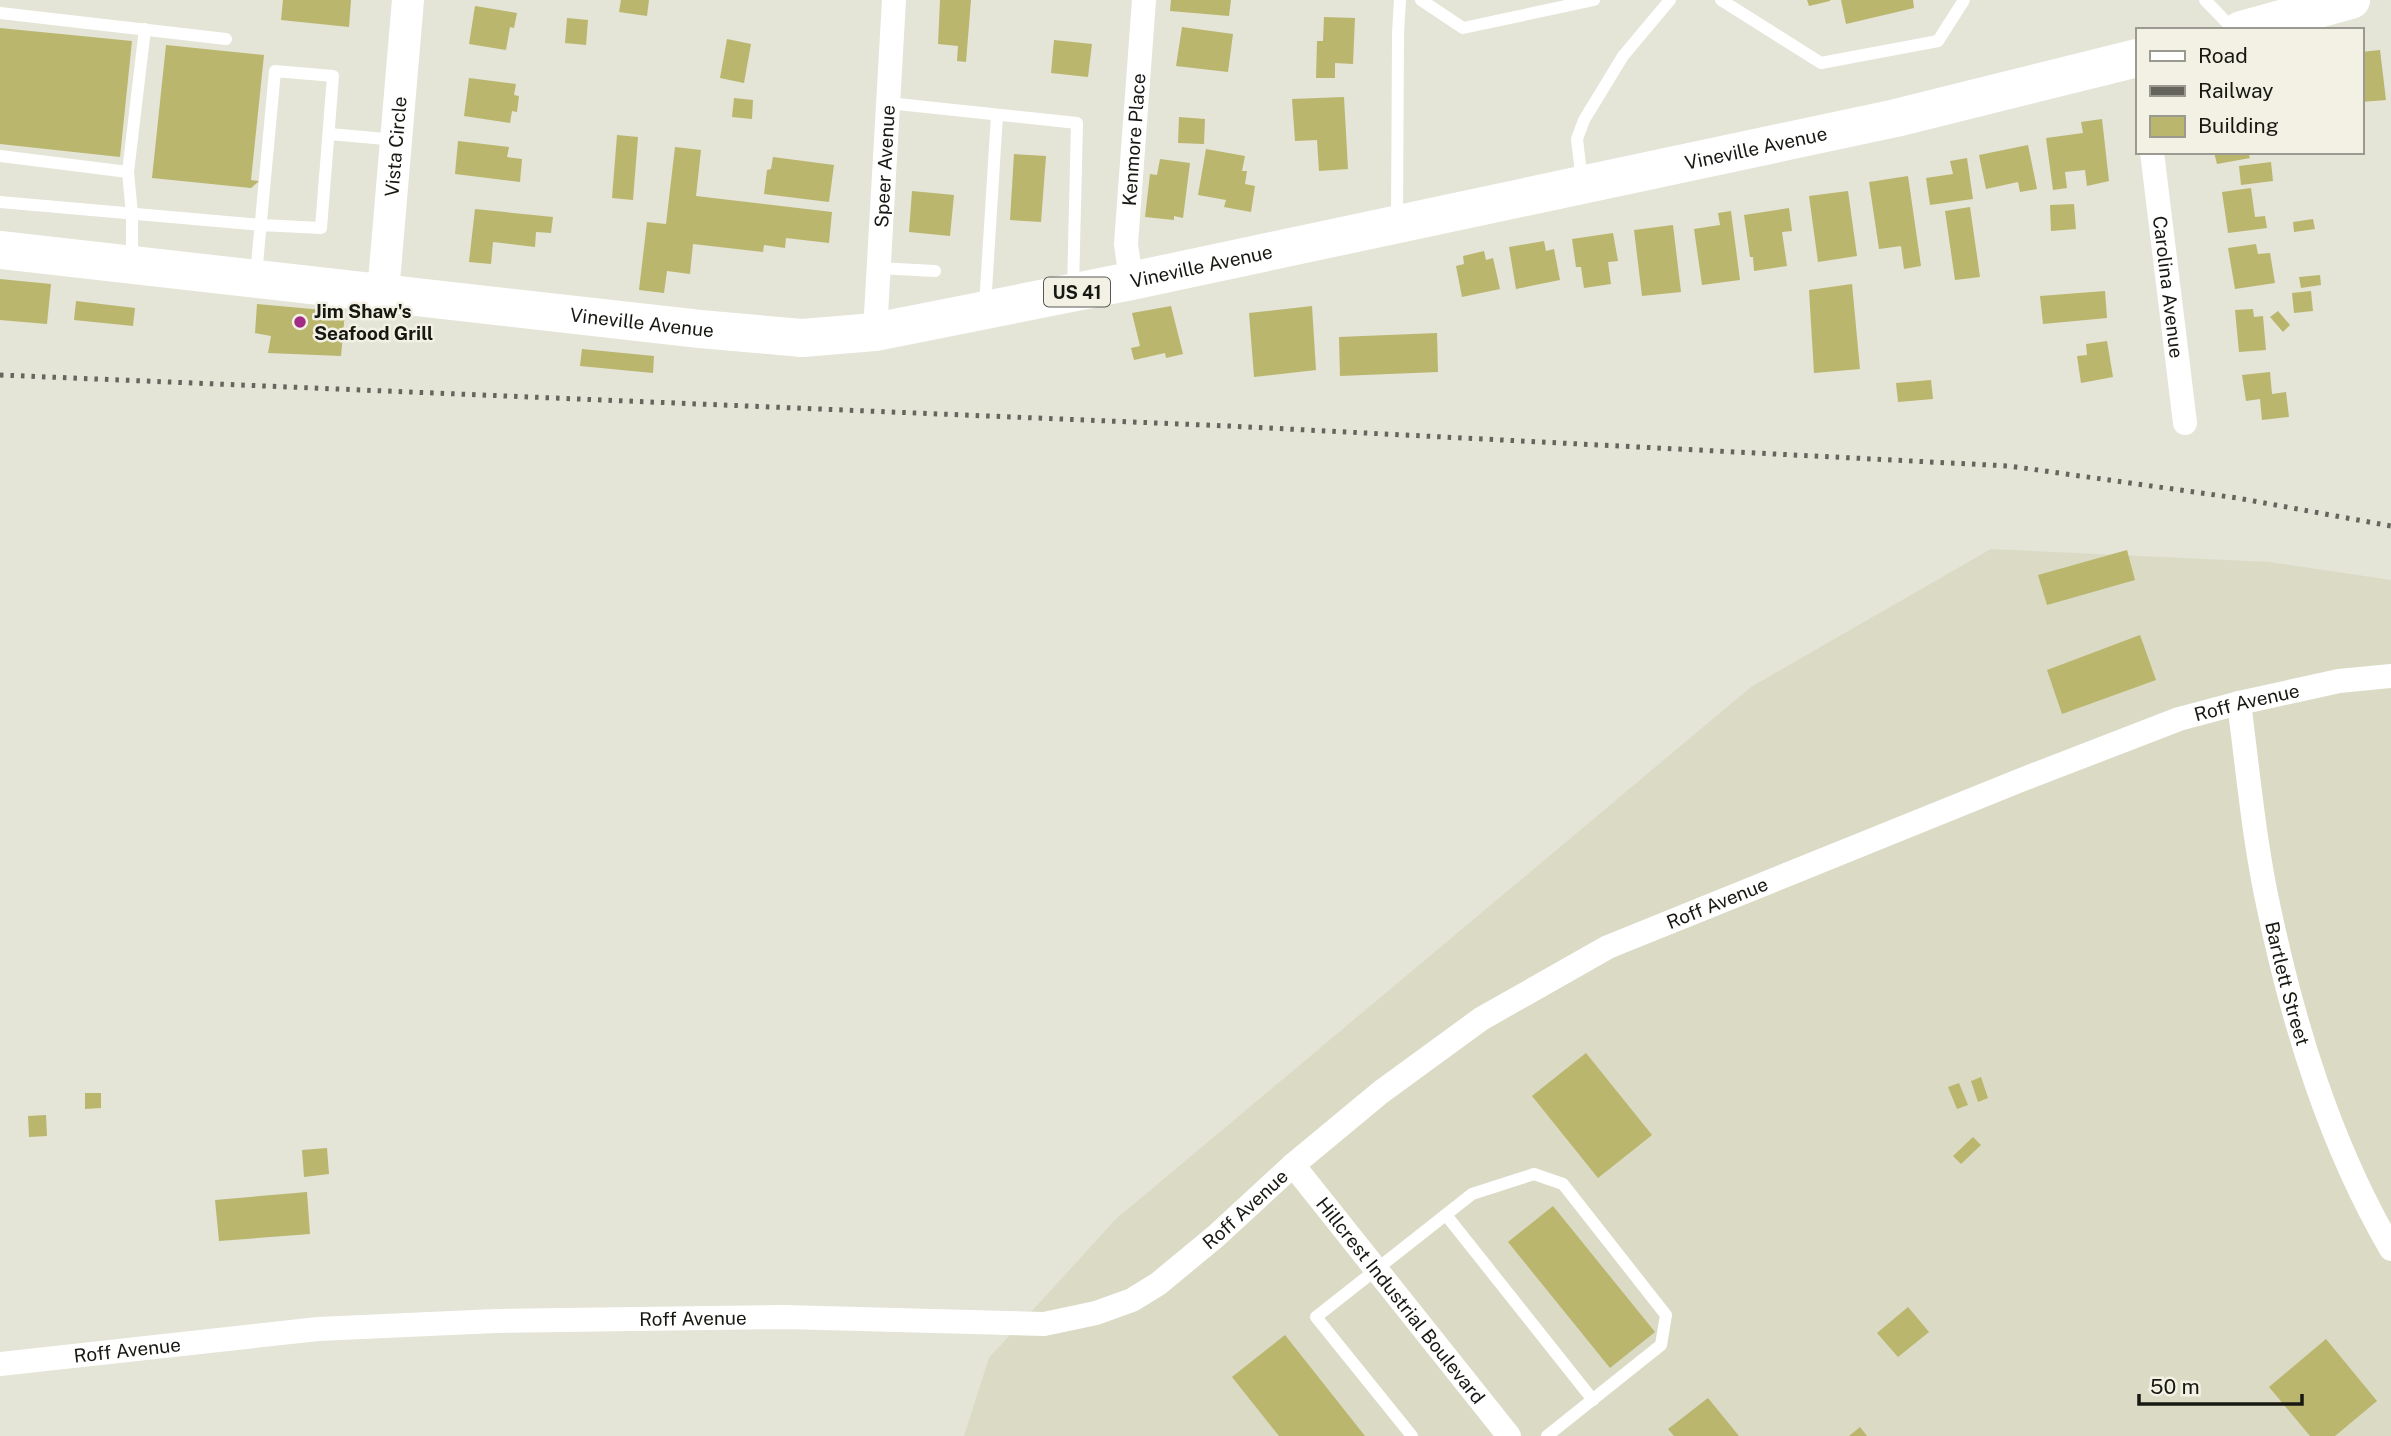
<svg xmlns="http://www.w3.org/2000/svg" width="2391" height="1436" viewBox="0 0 2391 1436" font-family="'Public Sans',sans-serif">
	<rect width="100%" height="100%" fill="#e4e4d7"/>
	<path fill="#dadac5" d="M1991,549l278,13 122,18v856h-1427l25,-78 127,-139 635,-532z"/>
	<g fill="#bab66e">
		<path d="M283,0h68l-2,27 -68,-7z"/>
		<path d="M621,0h28l-2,16 -28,-4z"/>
		<path d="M940,0h31l-5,62 -9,-1 1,-15 -20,-2z"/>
		<path d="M1171,0h60l-2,16 -59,-5z"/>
		<path d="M1807,0h23v1l-21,5z"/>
		<path d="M1841,0h72l1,8 -68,16z"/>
		<path d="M475,6l42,7 -3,15 -4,-1 -4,23 -37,-6z"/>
		<path d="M1324,17l31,1 -2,46 -18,-1v15h-19l1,-37h6z"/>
		<path d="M567,18l21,2 -2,25 -21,-2z"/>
		<path d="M1182,27l51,7 -5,38 -52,-6z"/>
		<path d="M0,28l132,13 -12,116 -120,-13z"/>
		<path d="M727,39l24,5 -7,39 -24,-5z"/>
		<path d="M1054,40l38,4 -4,33 -37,-4z"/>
		<path d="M166,45l98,10 -13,125 8,1 -8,7 -99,-10z"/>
		<path d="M2380,50l6,50 -25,2v-50z"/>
		<path d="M469,78l47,6 -2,11 5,1 -2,16 -5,-1 -2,12 -46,-7z"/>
		<path d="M1344,97l4,72 -29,2 -2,-31 -22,1 -3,-42z"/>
		<path d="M734,98l19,2 -1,19 -20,-2z"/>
		<path d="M1179,117l26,2 -1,25 -26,-1z"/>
		<path d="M2102,119l7,62 -22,5 -2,-16 -20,2 2,16 -14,2 -7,-52 37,-5 -2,-11z"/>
		<path d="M617,135l21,2 -5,63 -21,-2z"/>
		<path d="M458,141l51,6 -2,10 15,2 -2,23 -65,-8z"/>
		<path d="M2028,145l9,44 -17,3 -2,-10 -32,7 -7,-34z"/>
		<path d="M675,147l26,3 -5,46 136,16 -3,31 -43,-5 -1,10 -21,-3 -1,7 -70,-8 -3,30 -23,-3 -3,22 -25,-3 8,-68 19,2z"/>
		<path d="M1206,149l39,7 -3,15h5l-2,13 10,2 -4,26 -27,-5 2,-7 -28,-5z"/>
		<path d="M2214,152h34l2,6 -33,6z"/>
		<path d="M1014,154l32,2 -5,66 -31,-2z"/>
		<path d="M773,157l61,8 -5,37 -65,-8 3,-24 4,-1z"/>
		<path d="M1967,158l6,41 -43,6 -4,-27 27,-4 -3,-13z"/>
		<path d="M1160,159l30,4 -7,55 -9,-2v4l-29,-3 5,-43 7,1z"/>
		<path d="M2271,162l2,19 -32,4 -2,-19z"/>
		<path d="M1908,176l13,90 -17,3 -3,-23 -22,3 -10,-67z"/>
		<path d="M2251,188l4,29 10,-1 2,12 -39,5 -6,-41z"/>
		<path d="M912,191l42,4 -4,41 -41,-4z"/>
		<path d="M1848,191l9,65 -39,6 -9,-66z"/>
		<path d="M2074,204l2,25 -25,2 -1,-26z"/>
		<path d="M1970,207l10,70 -25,3 -10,-69z"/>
		<path d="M1789,208l3,23 -10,1 5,34 -33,5 -1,-14h-3l-6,-42z"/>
		<path d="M475,209l78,8 -2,16 -15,-1 -1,15 -42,-5 -2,22 -22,-2z"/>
		<path d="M1731,211l9,69 -38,5 -8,-56 26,-4 -2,-12z"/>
		<path d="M2313,219l2,10 -21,3 -1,-10z"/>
		<path d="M1673,225l8,67 -39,4 -8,-66z"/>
		<path d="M1613,233l5,28 -10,1 3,22 -27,4 -3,-21h-5l-4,-28z"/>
		<path d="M1544,241l2,10 8,-2 6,31 -44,9 -7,-42z"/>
		<path d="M2256,244l2,10 12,-1 5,30 -40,6 -7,-41z"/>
		<path d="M1484,251l2,9 7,-2 7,31 -38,8 -6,-31 8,-2 -1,-8z"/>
		<path d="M2320,275l1,10 -20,3 -2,-11z"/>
		<path d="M0,279l51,5 -4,40 -47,-4z"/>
		<path d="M1852,284l8,85 -46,4 -5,-83z"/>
		<path d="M2105,291l2,27 -64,6 -3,-28z"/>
		<path d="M2311,291l2,20 -19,2 -2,-20z"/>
		<path d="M76,301l59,7 -2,18 -59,-6z"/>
		<path d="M257,304l88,8 -4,44 -73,-3 3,-17 -16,-3z"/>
		<path d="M1171,306l12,48 -17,4 -1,-5 -31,7 -3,-12 9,-2 -8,-33z"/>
		<path d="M1312,306l4,64 -62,7 -5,-64z"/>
		<path d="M2253,309l1,8 9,-1 3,34 -27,2 -4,-42z"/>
		<path d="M2278,311l12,14 -7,7 -13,-15z"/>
		<path d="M1437,333l1,39 -98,4 -1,-39z"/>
		<path d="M2107,341l6,36 -32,6 -4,-27 10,-1 -1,-11z"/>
		<path d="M582,349l72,7 -1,17 -73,-7z"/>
		<path d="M2270,372l2,22 14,-2 3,25 -27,3 -2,-21 -14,2 -4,-26z"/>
		<path d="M1931,380l2,19 -35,3 -2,-19z"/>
		<path d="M2127,550l8,30 -88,25 -9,-30z"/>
		<path d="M2140,635l16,45 -94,34 -15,-44z"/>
		<path d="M1586,1053l66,82 -54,43 -66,-82z"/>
		<path d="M1981,1077l7,21 -10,4 -7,-21z"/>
		<path d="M1959,1083l9,22 -11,4 -9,-22z"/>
		<path d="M85,1093h16v15l-16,1z"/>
		<path d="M46,1115l1,21 -18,1 -1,-21z"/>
		<path d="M1973,1137l8,8 -20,19 -8,-8z"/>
		<path d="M327,1148l2,26 -25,3 -2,-27z"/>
		<path d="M307,1192l3,42 -91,7 -4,-41z"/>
		<path d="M1553,1206l102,126 -45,36 -102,-126z"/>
		<path d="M1908,1307l21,25 -31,25 -21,-24z"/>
		<path d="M1285,1335l80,101h-86l-47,-59z"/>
		<path d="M2326,1339l51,62 -42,35h-25l-41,-49z"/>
		<path d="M1708,1398l31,38h-65l-6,-7z"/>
		<path d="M1860,1427l7,9h-18z"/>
	</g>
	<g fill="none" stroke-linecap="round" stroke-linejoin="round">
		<g stroke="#fff" stroke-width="12">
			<path d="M1421,0l42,28 131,-28"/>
			<path d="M1721,0l100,63 117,-22 26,-41"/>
			<path d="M2205,0l29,30"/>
			<path d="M0,13l226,26"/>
			<path d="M888,103l189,20 -4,166"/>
			<path d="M330,134l66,6"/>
			<path d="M0,156l128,16"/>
			<path d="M1582,182l-5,-43 7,-19 39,-64 47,-56"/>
			<path d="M0,202l261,23 60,3 12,-152 -58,-5 -19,204"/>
			<path d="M1397,221l1,-188 2,-33"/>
			<path d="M132,262v-48l-4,-42 17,-143"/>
			<path d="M878,268l57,3"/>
			<path d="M985,306l12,-191"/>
			<path d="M1446,1215l147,185"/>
			<path d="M1412,1436l-96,-119 156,-123 62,-20 29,10 103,131 -5,30 -114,91"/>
		</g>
		<g stroke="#fff" stroke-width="24">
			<path id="s1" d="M2152,152l33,271"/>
			<path id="s2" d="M1131,281l-5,-37 18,-244"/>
			<path id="s3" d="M875,332l19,-332"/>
			<path id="s4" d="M2239,703c9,68 15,138 30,206 25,118 61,235 122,340"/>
			<path id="s5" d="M1293,1165l216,271"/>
			<path id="s6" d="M0,1364l318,-35 178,-8 289,-4 259,7 52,-11 36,-13 26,-16 58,-48 77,-71 88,-73 100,-73 127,-72 413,-167 158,-61 60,-16 100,-22 52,-5"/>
		</g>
		<path stroke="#fff" stroke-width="32" id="s7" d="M383,293l25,-293"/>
		<g stroke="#fff" stroke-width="38">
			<path d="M2241,30l110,-30"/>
			<path id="s8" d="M0,250l700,79 102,9 73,-6 256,-51 765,-163 241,-60"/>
		</g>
		<path stroke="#65655d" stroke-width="5" stroke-dasharray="3.5 7" stroke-linecap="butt" d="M0,375l1229,51 780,40 228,32 154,28"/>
	</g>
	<circle fill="#a32c84" stroke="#f2f1e4" stroke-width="2.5" cx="300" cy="322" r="7"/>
	<g text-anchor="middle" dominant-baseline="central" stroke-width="5" stroke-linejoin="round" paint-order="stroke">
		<rect fill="#f2f1e4" stroke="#595952" stroke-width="2" x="1044" y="277.5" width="66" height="29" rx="5"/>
		<g font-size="18" font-weight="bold" fill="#181813">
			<text x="1077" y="292">US 41</text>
		</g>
		<g font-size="19" fill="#181813" stroke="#f2f1e4">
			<text stroke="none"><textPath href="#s2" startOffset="142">Kenmore Place</textPath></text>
			<text stroke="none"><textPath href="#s7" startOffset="147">Vista Circle</textPath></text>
			<text stroke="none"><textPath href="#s8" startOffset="1780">Vineville Avenue</textPath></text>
			<text stroke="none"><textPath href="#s3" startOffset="166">Speer Avenue</textPath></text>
			<text stroke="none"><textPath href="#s8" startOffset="1213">Vineville Avenue</textPath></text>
			<text stroke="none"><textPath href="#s1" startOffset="136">Carolina Avenue</textPath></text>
			<text stroke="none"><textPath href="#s8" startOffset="646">Vineville Avenue</textPath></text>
			<text stroke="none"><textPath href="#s6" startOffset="2417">Roff Avenue</textPath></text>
			<text stroke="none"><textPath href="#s6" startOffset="1850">Roff Avenue</textPath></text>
			<text stroke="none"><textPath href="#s4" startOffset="285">Bartlett Street</textPath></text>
			<text stroke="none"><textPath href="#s6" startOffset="1283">Roff Avenue</textPath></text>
			<text stroke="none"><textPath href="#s5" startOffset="173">Hillcrest Industrial Boulevard</textPath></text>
			<text stroke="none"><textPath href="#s6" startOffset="695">Roff Avenue</textPath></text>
			<text stroke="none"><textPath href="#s6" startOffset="128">Roff Avenue</textPath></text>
		</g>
		<g font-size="19" font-weight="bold" fill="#181813" stroke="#f2f1e4" text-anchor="start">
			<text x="314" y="311">Jim Shaw's<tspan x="314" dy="22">Seafood Grill</tspan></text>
		</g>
	</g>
	<rect x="2136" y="28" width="228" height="126" fill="#f2f1e4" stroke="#9b9a90" stroke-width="2"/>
	<rect x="2150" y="51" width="35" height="10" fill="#ffffff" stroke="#9b9a90" stroke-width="2"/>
	<text x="2198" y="63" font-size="21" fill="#181813">Road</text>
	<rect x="2150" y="86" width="35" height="10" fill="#65655d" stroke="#9b9a90" stroke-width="2"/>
	<text x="2198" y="98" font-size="21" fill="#181813">Railway</text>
	<rect x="2150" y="116" width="35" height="21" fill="#bab66e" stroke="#9b9a90" stroke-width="2"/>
	<text x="2198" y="133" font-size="21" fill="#181813">Building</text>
	<path d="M2139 1394v10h163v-10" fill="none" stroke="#181813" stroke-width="3.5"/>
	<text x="2150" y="1394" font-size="21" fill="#181813" stroke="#f2f1e4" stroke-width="5" paint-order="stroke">50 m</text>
</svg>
